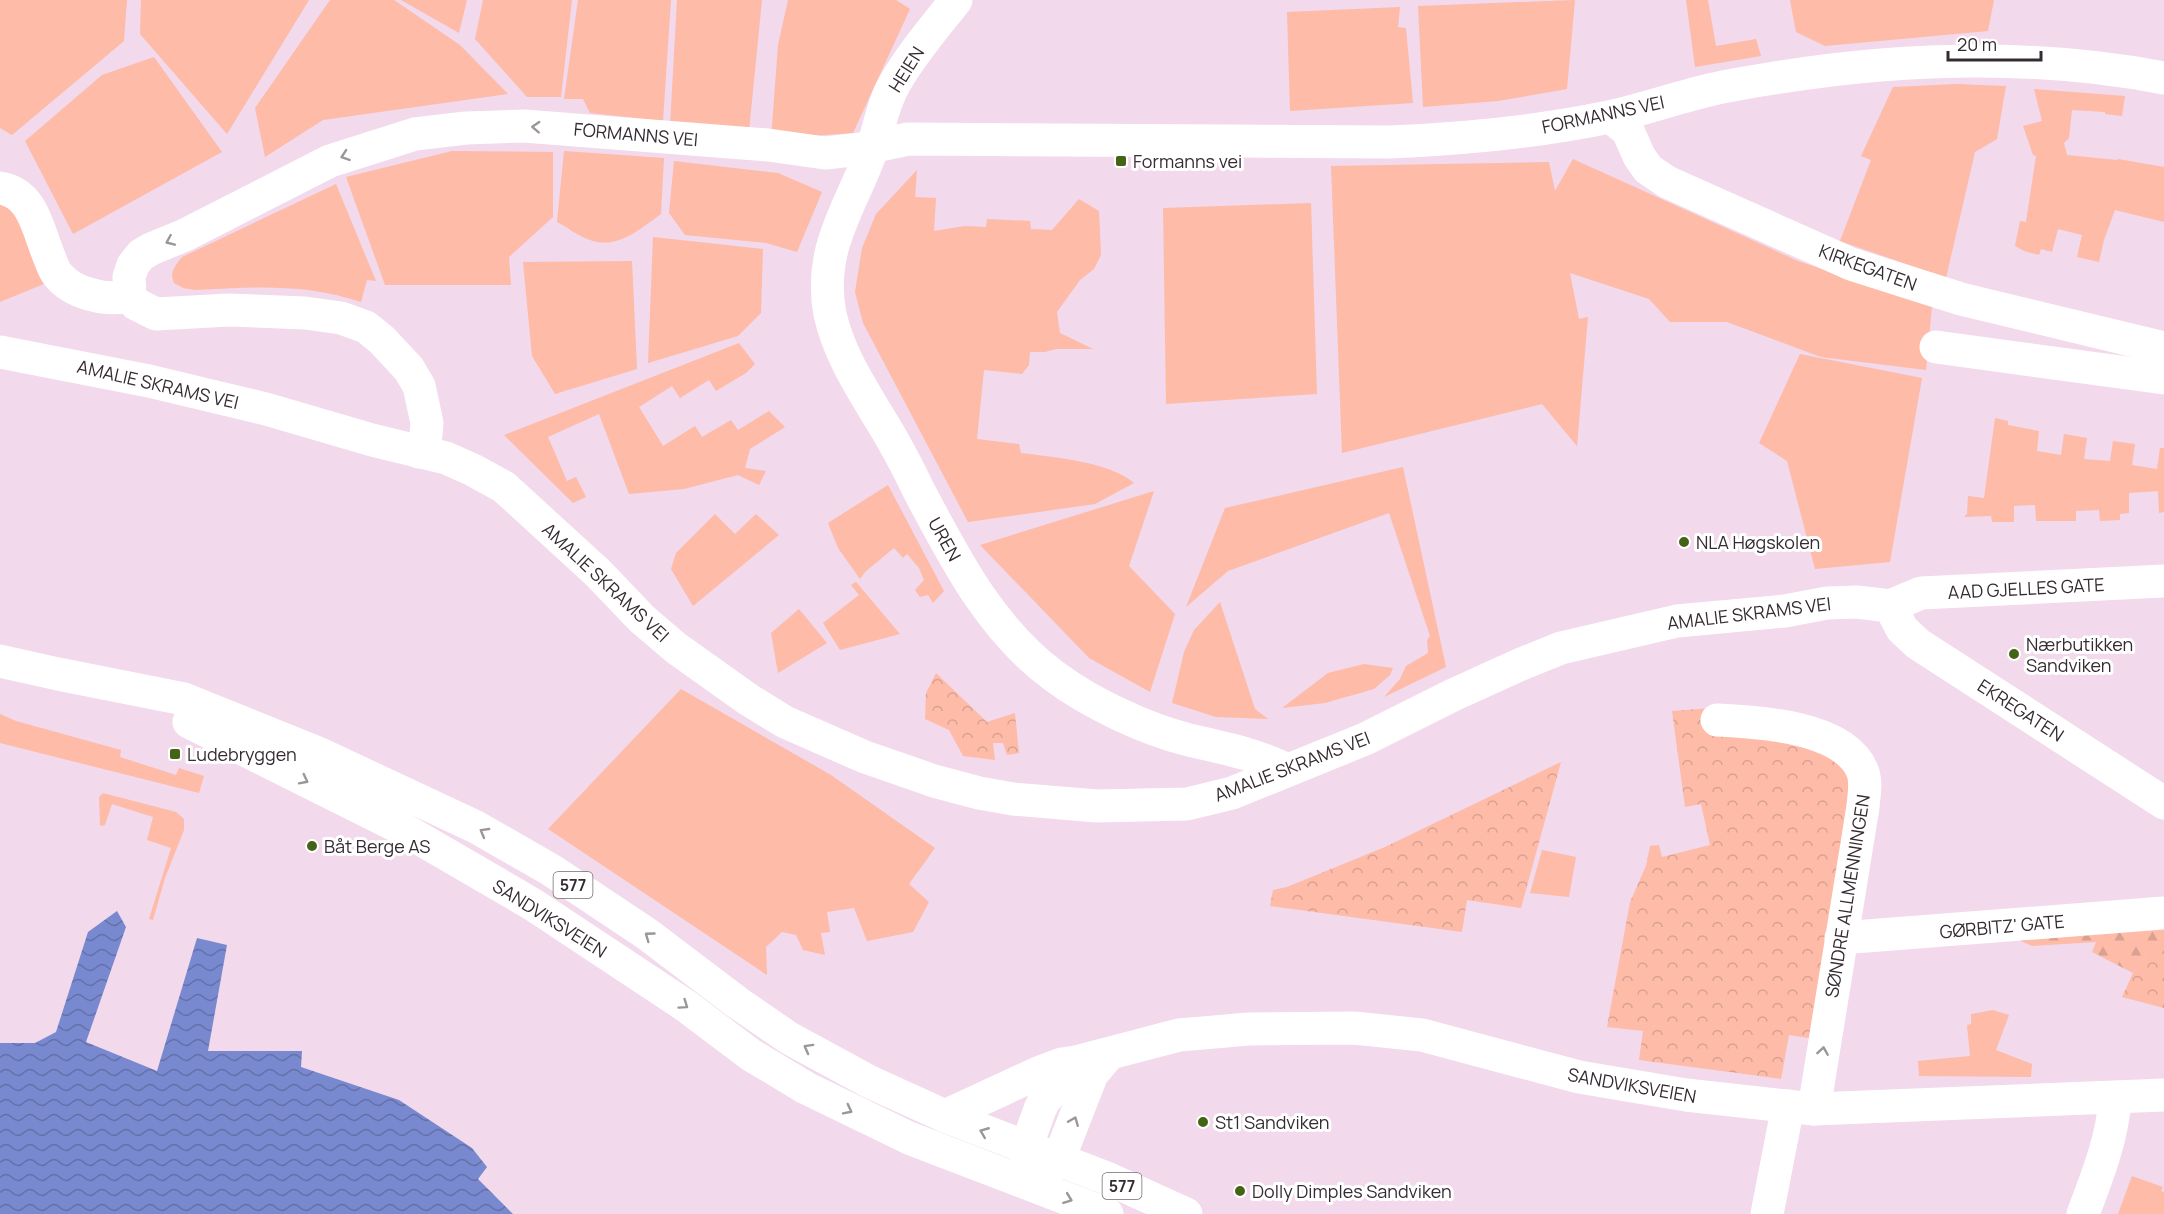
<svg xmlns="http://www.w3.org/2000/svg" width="2164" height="1214" viewBox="0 0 2164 1214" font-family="Manrope,sans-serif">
	<defs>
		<pattern id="forest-firs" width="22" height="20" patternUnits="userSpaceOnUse" patternTransform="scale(1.5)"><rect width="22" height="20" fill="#fdbba8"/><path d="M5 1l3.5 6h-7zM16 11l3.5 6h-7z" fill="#d9a191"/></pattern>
		<pattern id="park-crowns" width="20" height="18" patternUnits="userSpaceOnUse" patternTransform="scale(1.5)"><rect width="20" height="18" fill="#fdbba8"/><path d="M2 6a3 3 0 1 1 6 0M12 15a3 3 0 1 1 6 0" fill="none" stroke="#d9a191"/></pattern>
		<pattern id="water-waves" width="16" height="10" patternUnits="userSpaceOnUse" patternTransform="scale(1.5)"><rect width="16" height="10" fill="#7989d0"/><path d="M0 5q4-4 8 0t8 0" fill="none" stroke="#6470a9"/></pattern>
	</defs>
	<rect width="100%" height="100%" fill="#f2d9eb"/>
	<g fill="#fdbba8">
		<path d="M0,0h127l-3,41 -112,94 -12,-7z"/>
		<path d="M141,0h168l-82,134 -87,-100z"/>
		<path d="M330,0h64l66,45 48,49 -185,26 -58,37 -10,-49z"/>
		<path d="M401,0h66l-8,33z"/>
		<path d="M483,0h89l-11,97h-34l-52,-58z"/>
		<path d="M578,0h93l-8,121 -73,-8 -7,-14h-19z"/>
		<path d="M677,0h85l-13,131 -79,-5z"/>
		<path d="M788,0h108l14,9 -57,124 -82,6 7,-94z"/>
		<path d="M1575,0l-8,89 -69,12 -75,6 -5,-101z"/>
		<path d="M1686,0h22l8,46 40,-7 5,17 -66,11z"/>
		<path d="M1790,0h204l-6,31 -163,15 -29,-14z"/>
		<path d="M1400,7l-2,20 8,1 7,75 -123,8 -3,-99z"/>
		<path d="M154,57l68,95 -149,82 -48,-93 77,-66z"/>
		<path d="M1956,84l50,2 -9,53 -22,13 -29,126 -106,-37 31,-81 -10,-4 32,-69z"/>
		<path d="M2034,89l91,7 -3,20 -17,-2v-2l-33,-2 -3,28 -5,5 3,12 50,5 1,-1 46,8v55l-49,-12 -11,30 -5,22 -22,-5 5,-22 -24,-6 -6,23 -11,-3 -2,6 -15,-4 -9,-5 5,-25 6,1 10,-66 -3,-1 -10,-29 19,-5z"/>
		<path d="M452,151l101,1v65l-44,40 2,28h-126l-39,-108z"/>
		<path d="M564,151l100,7 -3,56c-21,15 -44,36 -71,26 -12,-4 -23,-13 -33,-18z"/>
		<path d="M1573,159l225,102 134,45 -6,64 -105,-13 -94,-35h-57l-21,-23 -79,-26 9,46 9,-2 -11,129 -35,-42 -200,49 -11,-287 218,-4 6,29z"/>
		<path d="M674,161l104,12 44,19 -25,60 -31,-9 -81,-8 -16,-22z"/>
		<path d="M917,170l-2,27 21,1 -2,33 31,-5 21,1 1,-8 43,2 1,8 21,1 27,-31 20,12 2,44 -7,14 -14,11 -23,32 3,21 33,16h-37l-11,3h-15l-1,13 -7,9 -38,-4 -7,69 42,5 2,9c32,4 89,9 113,30l-39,21 -127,18 -105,-199 -8,-31 7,-44 14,-34z"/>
		<path d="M336,184l40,97 -9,-1 -6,22c-55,-19 -109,-15 -166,-12l-12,-2 -9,-5c-5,-11 1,-17 8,-26z"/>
		<path d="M0,195l9,1 42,85 -51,21z"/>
		<path d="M1311,203l6,191 -151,10 -3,-196z"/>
		<path d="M653,237l110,12 -2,64 -23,23 -90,27z"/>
		<path d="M632,261l5,108 -82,25 -23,-38 -9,-94z"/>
		<path d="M739,343l16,21 -9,9 -30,18 -7,-11 -29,18 -8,-12 -33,21 24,39 32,-20 7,11 29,-17 7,10 31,-19 16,16 -35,22 -5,19 21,3 -7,14 -21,-10 -54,14 -55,5 -30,-80 -51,23 19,44 9,-4 10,20 -13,6 -69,-68z"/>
		<path d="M1800,354l122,24 -32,184 -75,7 -28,-108 -28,-18z"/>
		<path d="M1995,418l13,3v4l31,6 -2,20 24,4 3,-21 23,4 -3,21 26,2 3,-20 22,3 -3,21 25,4 3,-21h4v64l-5,1 -1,-22 -29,2v20l-9,1v6l-20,1 -1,-11 -23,1v10h-40l-1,-16 -21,1v16h-22l-1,-6 -27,1 3,-3 1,-18 16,2z"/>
		<path d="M1403,467l43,200 -62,30 16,-18 6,-13 22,-13 -1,-13 3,-4 -41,-123 -161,58 -42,36 39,-99z"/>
		<path d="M888,485l56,106 -11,12 -5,-8 -8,2 -5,-7 9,-10 -5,-12 -12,-14 -4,4 -9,-10 -29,24 -5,7 -22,-31 -10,-25z"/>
		<path d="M1154,491l-25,75 46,48 -25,78 -61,-34 -109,-113z"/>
		<path d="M715,514l20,20 21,-20 23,21 -86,71 -22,-37 5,-16z"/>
		<path d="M856,582l44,52 -60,16 -17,-27 36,-28 -8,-10z"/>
		<path d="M1220,602l35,107 13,10 -52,-2 -44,-14 12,-51 10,-22z"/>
		<path d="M799,609l28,34 -49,30 -7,-40z"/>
		<path d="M1364,664l29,4 -3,7 -16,14 -49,14 -43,5 46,-35z"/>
		<path d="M681,689l150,86 104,73 -26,36 20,18 -16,30 -46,9 -13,-33 -27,4 3,20 -9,1 4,22 -22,-5 -7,-15 -14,-3 -16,15 1,28 -219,-146z"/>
		<path d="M0,714l16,7 105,29 -1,7 56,18 3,-7 25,8 -5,17 -199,-50z"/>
		<path d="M103,793l73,19 8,7v11l-19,48 -12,42 -4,-1 22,-71 -24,-8 6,-23 -41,-13 -7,21 -4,1 -1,-1 -1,-28z"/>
		<path d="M1542,850l34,7 -7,40 -39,-4z"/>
		<path d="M1993,1010l16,5 -13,35 36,14 -1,13 -112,-1 -1,-15 52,-5 -3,-31 4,-1v-10z"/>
		<path d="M2132,1176l31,11 -2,4 3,1v22h-46z"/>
	</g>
	<path fill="url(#forest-firs)" d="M2164,923v26h-14l-17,24 -41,-21 4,-10 -64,4 -11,-5 3,-12z"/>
	<g fill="url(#park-crowns)">
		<path d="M936,673l51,49 28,-9 4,40 -12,2 -4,-12h-10l2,17 -32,-4 -14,-26 -24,-11 1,-26z"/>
		<path d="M1712,708l100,35 39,27 -36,269 -26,-4 -8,44 -142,-19 4,-29 -36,-4 23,-125 16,-36 4,-20 9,-1 3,12 48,-12 -9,-41 -16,3 -13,-96z"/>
		<path d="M1561,762l-40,146 -54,-8 -5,32 -192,-26 3,-16 14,-3 98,-40z"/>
		<path d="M2150,949h14v59l-42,-11 11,-24z"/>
	</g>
	<path fill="url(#water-waves)" d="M117,911l9,16 -40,115 71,29 40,-133 30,7 -19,106h94l-1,16 98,33 73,48 15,19 -9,12 35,35h-513v-171h35l21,-11 32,-100z"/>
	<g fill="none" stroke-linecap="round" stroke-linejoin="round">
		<g stroke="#fff" stroke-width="33">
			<path d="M956,0c-21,27 -44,53 -61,83 -12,20 -15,42 -22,63 -20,59 -56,101 -43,168 10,46 39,85 62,125 9,16 18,33 26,50 36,68 72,140 136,187 36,27 91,53 135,64 34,8 67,14 98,30"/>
			<path d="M1611,117l17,14 11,25 9,13 19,13 184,82 110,35 203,49"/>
			<path d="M0,188c34,5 38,43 50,71 2,5 4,12 8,16 8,10 20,16 31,19 13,4 28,5 41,2"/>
			<path d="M1936,347l228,31"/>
			<path d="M0,352l149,29 117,28 106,31 74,18 27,12 31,17 94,86 44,46 34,29 73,52 36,22 80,35 69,24 45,12 34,6 84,7 90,-2 45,-11 133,-54 88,-44 66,-30 42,-17 116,-27 108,-10 42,-8 30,-1 33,4"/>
			<path d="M419,452l7,-17 1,-12 -8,-37 -10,-17 -27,-29 -16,-13 -25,-9 -36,-5 -76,-3 -73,4 -20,-10 -6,-8 -1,-19 4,-12 8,-10 10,-6 34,-14 145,-74 85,-27 51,-6 58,-2 244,19 57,8 36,-4 47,-10 481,3c73,-3 148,-10 220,-25 32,-7 64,-18 96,-26 25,-6 51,-10 76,-14 127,-20 257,-23 383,1"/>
			<path d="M1890,606l12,23 16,15 246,159"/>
			<path d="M1890,606l31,-13 243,-12"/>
			<path d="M1717,720c41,2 126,6 145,50 5,11 2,25 1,37l-49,302"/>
			<path d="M1841,938l323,-25"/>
			<path d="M1767,1214l21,-108"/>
			<path d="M2083,1214c14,-37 30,-77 32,-116"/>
		</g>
		<g stroke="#fff" stroke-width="33">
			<path d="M945,1116l93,-43 24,-9 14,-2"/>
			<path d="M1029,1175l-3,-27 14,-39 4,-8 32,-39 103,-27 70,-6 105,-1 68,7 157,42 107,18 128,14 350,-14"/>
			<path d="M1037,1178l21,-17 34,-87 16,-19"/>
		</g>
		<g stroke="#fff" stroke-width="33">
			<path d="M0,661l58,13 126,25 134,54 158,74 75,43 96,64 91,69 51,35 81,44 75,34 164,63 77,35"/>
			<path d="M189,722l214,107 129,75 154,102 65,49 55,33 103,50 198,76"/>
		</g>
	</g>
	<defs><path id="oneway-chevron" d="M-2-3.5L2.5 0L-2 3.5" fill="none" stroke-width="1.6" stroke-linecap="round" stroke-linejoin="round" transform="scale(1.5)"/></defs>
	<g stroke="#9a9699">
		<use href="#oneway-chevron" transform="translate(536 127) rotate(-177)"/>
		<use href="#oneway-chevron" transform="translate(345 156) rotate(161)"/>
		<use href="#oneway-chevron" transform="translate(170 241) rotate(157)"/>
		<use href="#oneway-chevron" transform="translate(304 780) rotate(27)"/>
		<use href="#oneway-chevron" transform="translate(484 832) rotate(-150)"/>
		<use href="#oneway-chevron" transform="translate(649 936) rotate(-144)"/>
		<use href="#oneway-chevron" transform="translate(684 1005) rotate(35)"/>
		<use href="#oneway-chevron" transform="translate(808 1048) rotate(-151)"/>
		<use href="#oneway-chevron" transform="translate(1823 1051) rotate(-81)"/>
		<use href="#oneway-chevron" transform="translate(848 1110) rotate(27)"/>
		<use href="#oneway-chevron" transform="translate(1074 1121) rotate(-68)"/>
		<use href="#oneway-chevron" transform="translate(984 1132) rotate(-158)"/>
		<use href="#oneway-chevron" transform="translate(1068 1199) rotate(21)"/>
	</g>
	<g fill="#436317" stroke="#fff" stroke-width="2">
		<rect x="1115" y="155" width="12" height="12" rx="3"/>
		<circle cx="1684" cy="542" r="6"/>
		<circle cx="2014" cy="654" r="6"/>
		<rect x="169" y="748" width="12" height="12" rx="3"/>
		<circle cx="312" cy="846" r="6"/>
		<circle cx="1203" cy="1122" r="6"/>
		<circle cx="1240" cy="1191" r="6"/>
	</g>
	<g text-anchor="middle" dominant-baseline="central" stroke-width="6" stroke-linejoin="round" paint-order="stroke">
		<g fill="#fff" stroke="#726b70" stroke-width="1.5">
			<rect x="553.5" y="872" width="39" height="26" rx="4.5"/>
			<rect x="1102.5" y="1173" width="39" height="26" rx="4.5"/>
		</g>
		<g font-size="16" font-weight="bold" fill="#352c33">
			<text x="573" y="885">577</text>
			<text x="1122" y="1186">577</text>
		</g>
		<g font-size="18" fill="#352c33" stroke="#fff">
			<text transform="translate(906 69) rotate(-58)">HEIEN</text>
			<text transform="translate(1603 114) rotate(-12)">FORMANNS VEI</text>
			<text transform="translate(636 134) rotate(5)">FORMANNS VEI</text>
			<text transform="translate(1868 267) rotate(20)">KIRKEGATEN</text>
			<text transform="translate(158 384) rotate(13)">AMALIE SKRAMS VEI</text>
			<text transform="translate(945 539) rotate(61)">UREN</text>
			<text transform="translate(606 582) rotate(43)">AMALIE SKRAMS VEI</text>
			<text transform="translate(2026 588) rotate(-3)">AAD GJELLES GATE</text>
			<text transform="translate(1749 613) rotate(-7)">AMALIE SKRAMS VEI</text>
			<text transform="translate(2021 710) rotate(33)">EKREGATEN</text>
			<text transform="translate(1292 766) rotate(-21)">AMALIE SKRAMS VEI</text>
			<text transform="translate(1847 896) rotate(-81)">SØNDRE ALLMENNINGEN</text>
			<text transform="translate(550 918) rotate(32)">SANDVIKSVEIEN</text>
			<text transform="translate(2002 926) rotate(-5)">GØRBITZ' GATE</text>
			<text transform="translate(1632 1085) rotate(10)">SANDVIKSVEIEN</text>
		</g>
		<g font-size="18" fill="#352c33" stroke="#fff" text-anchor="start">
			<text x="1133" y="161">Formanns vei</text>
			<text x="1696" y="542">NLA Høgskolen</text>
			<text x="2026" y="644">Nærbutikken<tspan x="2026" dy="21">Sandviken</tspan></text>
			<text x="187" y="754">Ludebryggen</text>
			<text x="324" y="846">Båt Berge AS</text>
			<text x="1215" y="1122">St1 Sandviken</text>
			<text x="1252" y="1191">Dolly Dimples Sandviken</text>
		</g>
	</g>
	<path d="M1948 51v9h93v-9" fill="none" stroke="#352c33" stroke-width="3"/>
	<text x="1957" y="51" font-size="18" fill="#352c33" stroke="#ffffff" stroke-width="4.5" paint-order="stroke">20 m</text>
</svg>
